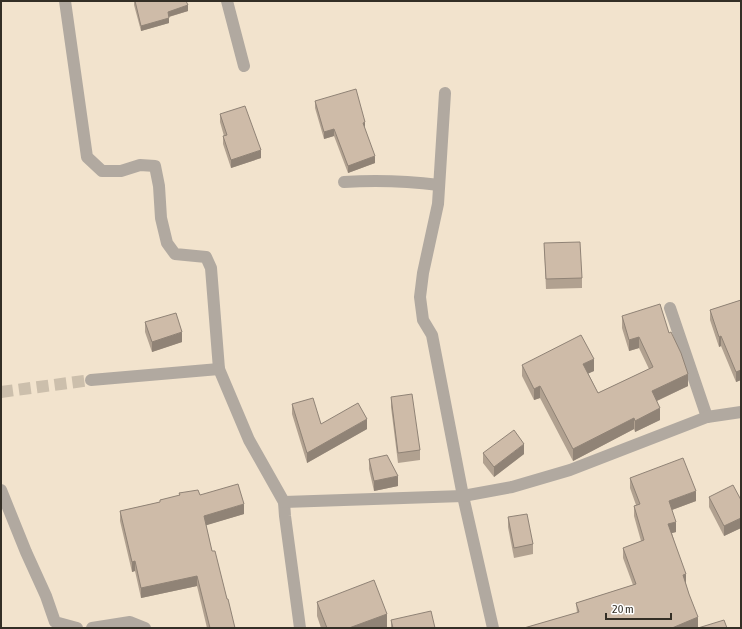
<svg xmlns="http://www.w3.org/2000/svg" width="742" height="629" viewBox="0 0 742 629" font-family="'Asap Condensed',sans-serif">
	<rect width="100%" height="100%" fill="#f2e3cd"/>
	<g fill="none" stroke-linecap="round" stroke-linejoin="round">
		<path stroke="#ccbfac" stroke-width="12" stroke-dasharray="12 6" stroke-linecap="butt" d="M1,392l90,-12"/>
		<g stroke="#b1a9a0" stroke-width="12">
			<path d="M65,1l22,156 15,14h19l19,-6 15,1 4,20 2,32 6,25 8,11 31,3 5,11 8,101 30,71 35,62 1,14 15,112"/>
			<path d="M227,1l17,65"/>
			<path d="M445,93l-7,111 -15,69 -3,24 3,23 9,15 31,161 30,132"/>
			<path d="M344,182c32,-2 63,-1 95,3"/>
			<path d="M670,308l37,109"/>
			<path d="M91,380l128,-11"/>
			<path d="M1,490l25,62 20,44 9,26 22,6"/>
			<path d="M284,502l179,-6 49,-9 58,-17 137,-53 34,-5"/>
			<path d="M92,628l38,-6 15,6"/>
		</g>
	</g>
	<g fill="#b1a190">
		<path d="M134,1h52l2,10 -19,6v6l-28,8 -7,-26z"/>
		<path d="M315,101l50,28 10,34 -27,10 -14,-37 -10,3 -9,-31z"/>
		<path d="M220,114l41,44 -30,10 -8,-24v-8h1l-4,-14z"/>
		<path d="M544,243l38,35v10l-36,1z"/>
		<path d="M741,300v80l-5,2 -15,-36 -2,1 -9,-27v-10z"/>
		<path d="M622,316l47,17 19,53 -31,15 3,19 -25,12 -1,-3 -61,32 -33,-63 -6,2 -12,-24v-11l72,6 -6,2 10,20 51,-24 -10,-21 -10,3 -7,-23z"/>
		<path d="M145,322l37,20 -30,10 -7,-20z"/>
		<path d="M391,397l29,53v10l-22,3 -7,-56z"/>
		<path d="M292,404l29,20 46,5 -60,34 -15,-49z"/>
		<path d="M483,453l41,1 -30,23 -11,-14z"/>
		<path d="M369,459l29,27 -24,5 -5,-22z"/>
		<path d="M630,478l66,23 -24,9 4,22 -4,1 14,51 12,43 -1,1h-173l53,-15 -1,-10 57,-18 -10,-27v-10l18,-7 -7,-25v-10l2,-1 -6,-17z"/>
		<path d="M179,493l21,2 44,19 -38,11 6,26 23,77h-28l-10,-42 -56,12 -6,-27 -3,1 -12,-51v-10l40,-9v-2l19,-4z"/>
		<path d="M709,497l32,3v28l-17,8 -15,-29z"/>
		<path d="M508,517l25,27v10l-19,4 -6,-31z"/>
		<path d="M317,602l70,12v14h-66l-4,-12z"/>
		<path d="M391,620l44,8h-44z"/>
	</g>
	<g fill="#908376">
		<path d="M188,5v6l-20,6v-5z"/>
		<path d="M169,18v5l-28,8v-5z"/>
		<path d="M365,122v7l-2,-6z"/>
		<path d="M334,129v7l-10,3v-7z"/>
		<path d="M261,150v8l-30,10v-8z"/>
		<path d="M375,156v7l-27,10v-7z"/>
		<path d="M182,332v10l-30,10v-10z"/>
		<path d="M721,336v10l-2,1v-10z"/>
		<path d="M639,337v11l-10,3v-11z"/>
		<path d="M594,359v12l-11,5v-12z"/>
		<path d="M741,370v10l-5,2v-10z"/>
		<path d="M688,374v12l-36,17v-12z"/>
		<path d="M540,386v12l-6,2v-11z"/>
		<path d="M660,408v12l-25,12v-11z"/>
		<path d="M634,418v11l-61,32v-12z"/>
		<path d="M367,419v10l-60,34v-10z"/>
		<path d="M524,444v10l-30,23v-10z"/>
		<path d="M398,476v10l-24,5v-10z"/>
		<path d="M696,491v10l-27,10v-10z"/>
		<path d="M244,504v10l-40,12v-10z"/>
		<path d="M741,518v10l-17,8v-10z"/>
		<path d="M676,522v10l-8,2v-10z"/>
		<path d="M135,561v10l-3,1v-10z"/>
		<path d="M686,574v10l-3,1v-10z"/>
		<path d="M197,576v10l-56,12v-10z"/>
		<path d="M387,614v14h-38z"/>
		<path d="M698,617v10l-1,1h-25z"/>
	</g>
	<g fill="#cebba8" stroke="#908376">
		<path d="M135,1h51l2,4 -20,7 1,6 -28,8z"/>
		<path d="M356,89l9,33 -2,1 12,33 -27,10 -14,-37 -10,3 -9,-31z"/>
		<path d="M245,106l16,44 -30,10 -8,-24 4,-1 -7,-21z"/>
		<path d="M580,242l2,36 -36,1 -2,-36z"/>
		<path d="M741,300v70l-5,2 -15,-36 -2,1 -9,-27z"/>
		<path d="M660,304l9,29 2,-1 10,21 7,21 -36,17 8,17 -25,13 -1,-3 -61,31 -33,-63 -6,3 -12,-24 59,-30 13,24 -11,5 15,29 55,-26 -14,-30 -10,3 -7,-24z"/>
		<path d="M176,313l6,19 -30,10 -7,-20z"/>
		<path d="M412,394l8,56 -22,3 -7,-56z"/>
		<path d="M313,398l8,26 37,-21 9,16 -60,34 -15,-49z"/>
		<path d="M514,430l10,14 -30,23 -11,-14z"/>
		<path d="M387,455l11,21 -24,5 -5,-22z"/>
		<path d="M683,458l13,33 -27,10 7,21 -8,2 18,50 -3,1 6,19 9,23 -26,11h-148l55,-16 -3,-9 60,-19 -13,-36 21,-8 -10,-34 6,-2 -10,-26z"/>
		<path d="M238,484l6,20 -40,12 8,35h3l12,48h1l7,29h-25l-13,-52 -56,12 -6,-27 -3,1 -12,-51 40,-9v-2l20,-5 -1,-2 19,-3 2,5z"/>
		<path d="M733,485l8,15v18l-17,8 -15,-29z"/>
		<path d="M527,514l6,30 -19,4 -6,-31z"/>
		<path d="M374,580l13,34 -38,14h-22l-10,-26z"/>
		<path d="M431,611l4,17h-42l-2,-8z"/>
		<path d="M724,620l3,8h-29z"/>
	</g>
	<rect width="742" height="629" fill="none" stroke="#342f26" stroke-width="4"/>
	<path d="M606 613v6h65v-6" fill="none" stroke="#342f26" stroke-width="2"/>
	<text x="612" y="613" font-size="12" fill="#342f26" stroke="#ffffff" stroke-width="3" paint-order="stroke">20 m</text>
</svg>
